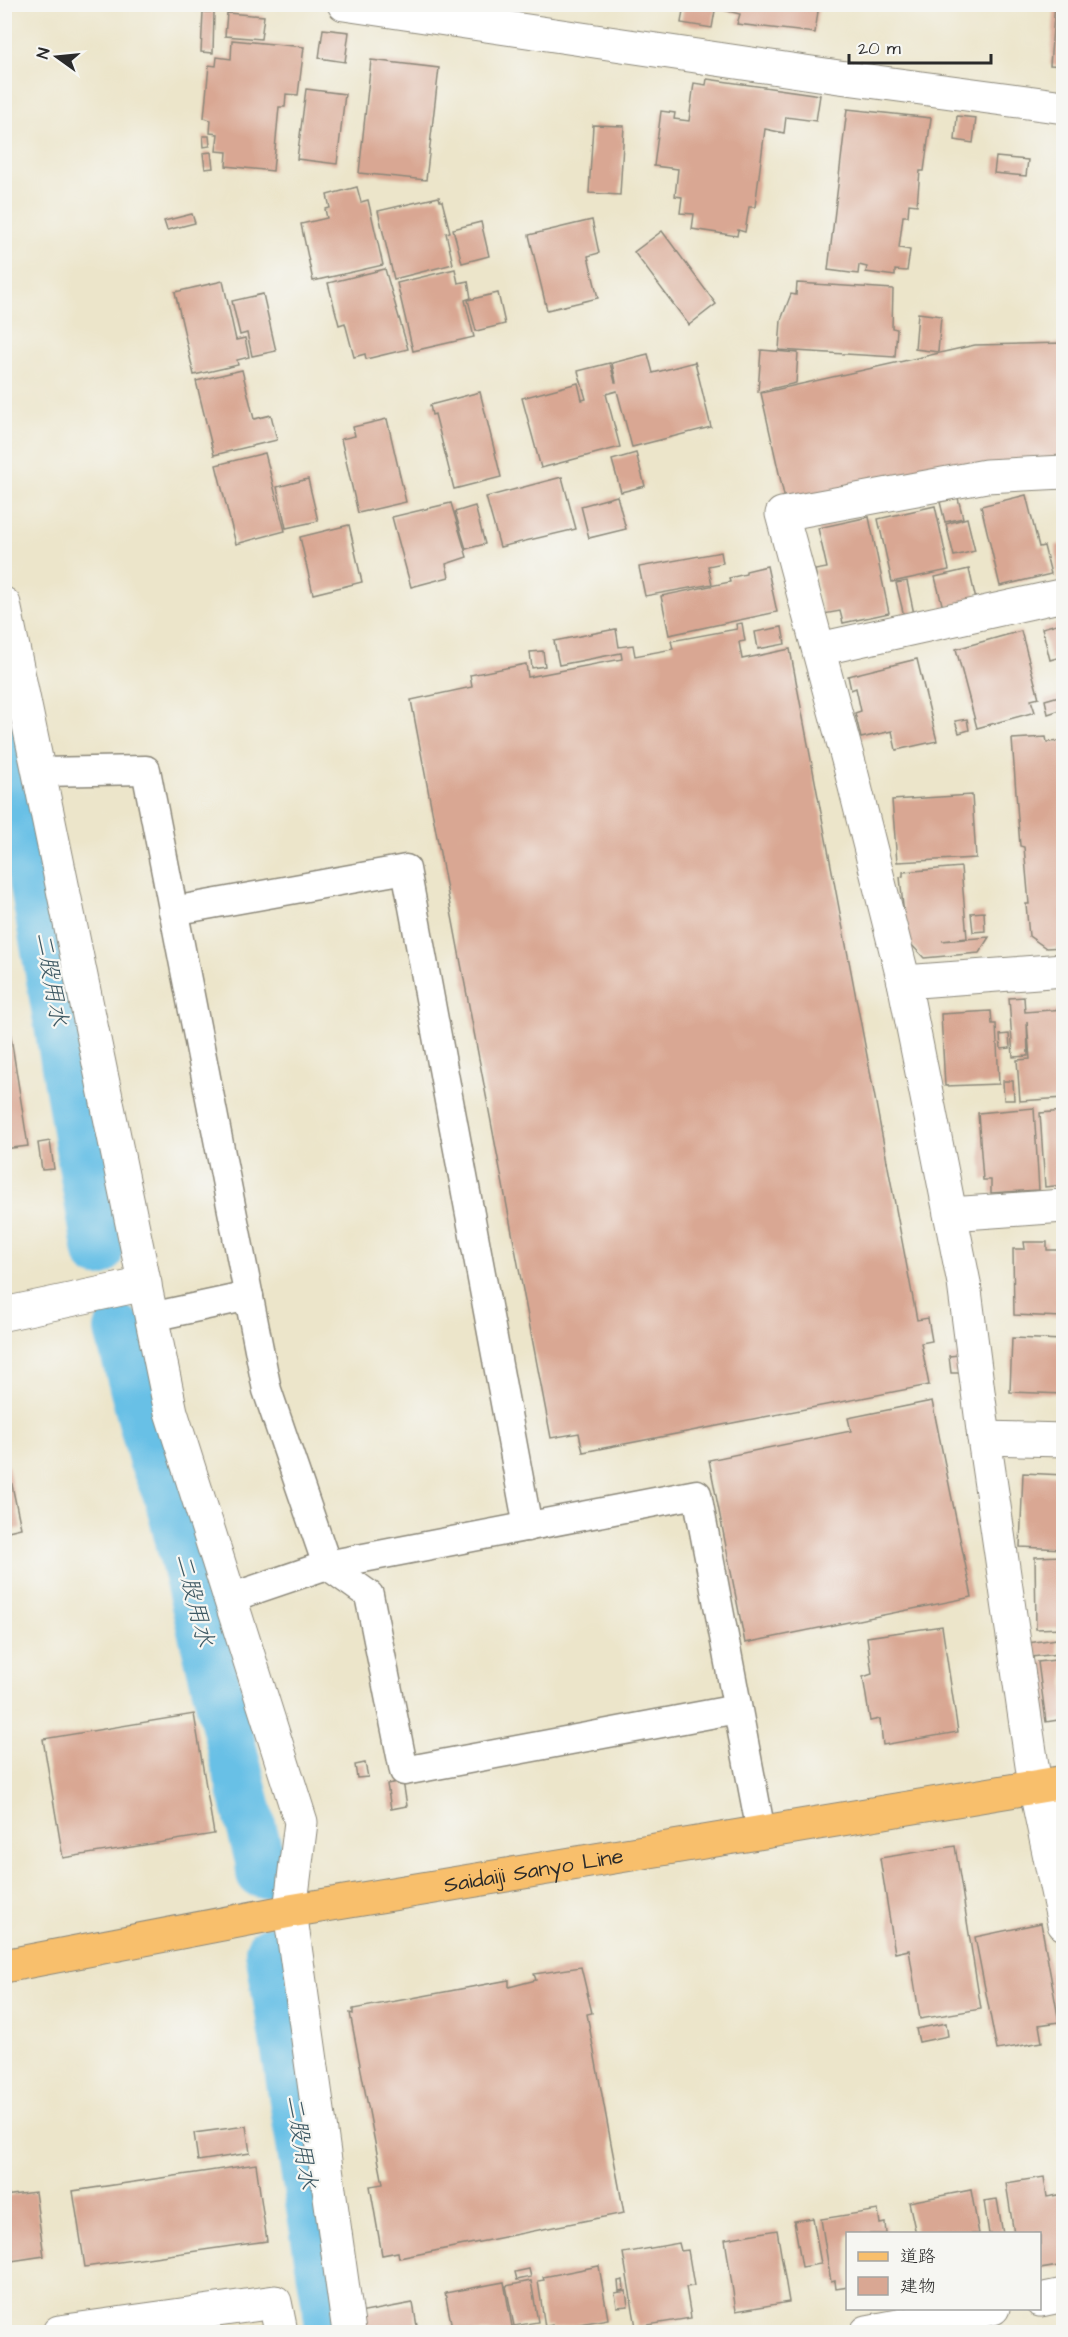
<svg xmlns="http://www.w3.org/2000/svg" width="1068" height="2337" viewBox="0 0 1068 2337" font-family="'Architects Daughter','Klee One',sans-serif">
	<rect width="100%" height="100%" fill="#f6f6f2"/>
	<filter id="ink" filterUnits="userSpaceOnUse"><feTurbulence type="fractalNoise" baseFrequency=".0167" numOctaves="2"/><feDisplacementMap in="SourceGraphic" scale="12" xChannelSelector="R" yChannelSelector="G"/><feConvolveMatrix kernelMatrix="1 2 1 2 8 2 1 2 1" color-interpolation-filters="sRGB"/></filter>
	<filter id="wash" filterUnits="userSpaceOnUse"><feTurbulence type="fractalNoise" baseFrequency=".008" numOctaves="4" result="noise"/><feDisplacementMap in="SourceGraphic" scale="24" xChannelSelector="R" yChannelSelector="G"/><feGaussianBlur stdDeviation="1.35" result="paint"/><feColorMatrix in="noise" values="0 0 0 0 0 0 0 0 0 0 0 0 0 0 0 0 0 1.4 0 .05"/><feComposite in="paint" operator="in"/></filter>
	<g filter="url(#wash)">
		<rect width="100%" height="100%" fill="#ece5ca"/>
		<g fill="none" stroke-linecap="round" stroke-linejoin="round">
			<g stroke="#68c0e6" stroke-width="50">
				<path d="M4,707l94,545"/>
				<path d="M119,1330l34,129 16,38 91,364 1,12"/>
				<path d="M270,1951l61,381"/>
			</g>
		</g>
		<g id="blocks">
			<g fill="#d9a793">
				<path d="M684,4l32,1 -4,23 -31,-5z"/>
				<path d="M719,4h100l-4,29 -78,-9 3,-10 -21,-5z"/>
				<path d="M932,4h53l-1,7z"/>
				<path d="M1055,4h9v62l-14,-1z"/>
				<path d="M203,12h11l-1,41 -12,-1z"/>
				<path d="M227,13l37,3 -3,23 -36,-3z"/>
				<path d="M323,29l26,3 -4,30 -26,-4z"/>
				<path d="M232,40l72,7 -6,48 -12,-1 -1,13h-6l-6,64 -47,-5 1,-14 -11,-1 2,-17 -8,-1 1,-13 -7,-2 5,-53 7,1 1,-9 14,2z"/>
				<path d="M371,60l68,8 -13,112 -67,-7z"/>
				<path d="M707,79l113,16 -4,26 -30,-4 -2,16 -19,-4 -10,78h-6l-4,25 -7,-2 -1,6 -45,-7 2,-15 -14,-1 2,-16 -7,-1 3,-27 -24,-3 7,-55 14,2 -1,6 15,2 5,-38 12,2z"/>
				<path d="M306,89l39,5 -8,70 -40,-5z"/>
				<path d="M847,109l84,9 -7,53h-4l-3,34 -8,-1 -1,12h-5l-4,32 11,2 -3,21 -12,-1v6l-29,-4 1,-5 -8,-2 -1,9 -30,-4z"/>
				<path d="M957,116l19,2 -3,25 -18,-3z"/>
				<path d="M593,125l31,1 -4,69 -31,-2z"/>
				<path d="M203,136h6l1,10 -6,1z"/>
				<path d="M211,152l2,16 -8,1 -2,-16z"/>
				<path d="M996,157l32,3 -2,16 -32,-3z"/>
				<path d="M357,187l4,15 7,-2 15,65 -70,16 -12,-57 26,-6 -2,-9 5,-1 -3,-13z"/>
				<path d="M439,197l1,4h2l8,31 -4,1 7,31 -59,15 -16,-68z"/>
				<path d="M192,214l3,9 -28,7 -3,-9z"/>
				<path d="M592,220l7,33 -11,3 10,42 -51,12 -18,-75z"/>
				<path d="M481,222l8,34 -27,7 -9,-34z"/>
				<path d="M662,231l54,73 -27,21 -55,-73z"/>
				<path d="M385,269l23,80 -42,10 -1,-5 -11,3 -9,-34 -6,2 -11,-42z"/>
				<path d="M455,269l3,14 10,-2 3,17 -6,2 9,37 -61,14 -16,-68z"/>
				<path d="M223,281l13,59 9,-2 4,19 -12,3 1,5 -44,10 -19,-83z"/>
				<path d="M797,283l96,6 -1,39 5,1 -2,28 -116,-7 2,-30 10,-26 5,1z"/>
				<path d="M498,293l7,31 -29,7 -8,-31z"/>
				<path d="M263,294l13,57 -24,5 -5,-23 -7,2 -8,-34z"/>
				<path d="M918,313l23,3 -3,36 -23,-3z"/>
				<path d="M1064,343v115l-277,51 -26,-116 214,-48z"/>
				<path d="M761,350l37,3 -2,30 -38,9z"/>
				<path d="M648,354l5,19 42,-11 16,65 -79,20 -15,-56 -11,3 14,53 -79,21 -19,-70 56,-15 4,17 4,-1 -8,-28 32,-8 5,19h1l-4,-19z"/>
				<path d="M242,370l12,49 17,-4 6,25 -63,15 -18,-74z"/>
				<path d="M480,392l21,85 -47,12 -19,-75 -3,1 -2,-10z"/>
				<path d="M387,419l19,83 -48,11 -17,-74 14,-3 -2,-9z"/>
				<path d="M265,453l20,78 -49,13 -20,-79z"/>
				<path d="M636,453l9,33 -24,6 -9,-32z"/>
				<path d="M562,477l14,52 -76,18 -14,-50z"/>
				<path d="M308,479l10,42 -32,7 -9,-41z"/>
				<path d="M1026,495l13,52 5,-1 7,28 -51,12 -19,-80z"/>
				<path d="M617,496l9,33 -37,9 -8,-32z"/>
				<path d="M958,498l5,20 -18,4 -5,-20z"/>
				<path d="M451,503l16,54 -21,7 3,13 -38,10 -19,-70z"/>
				<path d="M475,506l10,38 -19,5 -11,-37z"/>
				<path d="M935,506l14,64 -57,12 -14,-63z"/>
				<path d="M869,517l20,96 -46,10 -3,-12 -16,3 -9,-44 12,-2 -9,-40z"/>
				<path d="M967,518l8,33 -21,5 -8,-32z"/>
				<path d="M349,525l13,57 -49,12 -13,-57z"/>
				<path d="M1064,544v35l-7,1 -1,-35z"/>
				<path d="M721,552l2,11 -15,3 4,18 -67,12 -6,-29z"/>
				<path d="M767,566l10,46 -108,23 -8,-39 69,-14 -1,-4 17,-4v-3z"/>
				<path d="M969,569l7,31 -33,8 -8,-31z"/>
				<path d="M907,581l7,33 -10,2 -8,-33z"/>
				<path d="M1064,622v34l-14,4 -8,-32z"/>
				<path d="M742,623l3,18 -6,1 3,17 48,-10 127,671 11,-2 4,23 -11,2 8,42 -346,67 -4,-19 -28,5 -140,-738 61,-13 -2,-12 56,-11 2,13 94,-18 -1,-6 -62,12 -5,-24 62,-12 3,18 14,-2 2,11 38,-7 -2,-8 66,-12 -1,-5z"/>
				<path d="M782,627l3,17 -27,5 -3,-17z"/>
				<path d="M1021,631l18,67 -8,2 4,12 -58,16 -21,-79z"/>
				<path d="M543,651l2,15 -13,2 -2,-16z"/>
				<path d="M917,659l20,82 -41,9 -4,-19 -31,7 -6,-25 6,-2 -5,-23 -5,2 -3,-14z"/>
				<path d="M1059,696l4,13 -15,5 -3,-14z"/>
				<path d="M967,719l2,11 -10,3 -4,-12z"/>
				<path d="M1046,737l1,5 17,-1v206l-18,1 -17,-12 -3,-32h3l-5,-57 -4,-1 -8,-107z"/>
				<path d="M972,795l4,63 -79,4 -5,-62z"/>
				<path d="M961,867l6,71 -25,3 47,-4 -10,16 -55,5 -14,-15 -3,1 -7,-67 3,-1v-4z"/>
				<path d="M984,912l1,19 -12,1 -2,-19z"/>
				<path d="M4,993l24,153 -24,3z"/>
				<path d="M1024,997l1,15 39,-3v89l-44,3 -3,-41 13,-1 -3,-38 1,35 -15,1 -4,-59z"/>
				<path d="M991,1011l1,13h4l3,60 -54,2 -4,-72z"/>
				<path d="M1009,1034l1,14 -9,1 -1,-14z"/>
				<path d="M1003,1081h10l1,19h-10z"/>
				<path d="M1034,1108l5,82 -48,3v-13h-8l-5,-67z"/>
				<path d="M1064,1111v74l-19,2 -5,-74z"/>
				<path d="M50,1141l4,28 -12,1 -4,-27z"/>
				<path d="M1024,1242h23v8h17l-1,67 -49,-2 -1,-66h12z"/>
				<path d="M1012,1338l52,2v54l-54,-2z"/>
				<path d="M959,1355l2,18h-10l-2,-17z"/>
				<path d="M932,1401l40,196 -227,46 -36,-183 142,-29 -3,-13z"/>
				<path d="M4,1447l17,81 -17,4z"/>
				<path d="M1023,1473l41,2v74l-44,-2z"/>
				<path d="M1064,1556v72l-28,1 -1,-72z"/>
				<path d="M942,1626l16,106 -75,13 -3,-26 -10,2 -7,-44 9,-3 -5,-37z"/>
				<path d="M1056,1639l2,15 -36,4 -1,-14z"/>
				<path d="M1064,1659v60l-18,3 -8,-60z"/>
				<path d="M194,1714l20,120 -151,24 -20,-119z"/>
				<path d="M365,1763l3,14 -11,1 -2,-13z"/>
				<path d="M403,1781l4,25 -16,3 -4,-25z"/>
				<path d="M955,1846l26,163 -61,10 -11,-69 -14,3 -15,-95z"/>
				<path d="M1041,1923l18,99 -20,3 3,17 -45,8 -22,-113z"/>
				<path d="M581,1967l11,46 -5,1 37,199 -225,45 -1,-6 -16,3 -12,-69 13,-2 -33,-171 3,1v-5l156,-29v7l27,-7 -2,-6z"/>
				<path d="M946,2023l2,13 -29,6 -3,-13z"/>
				<path d="M246,2126l4,27 -52,8 -4,-28z"/>
				<path d="M256,2164l11,77 -182,26 -12,-76z"/>
				<path d="M1044,2177l3,20 17,-3v71l-24,4v-35h-26l-8,-51z"/>
				<path d="M971,2190l8,44h-63l-7,-32z"/>
				<path d="M35,2192l9,64 -39,6 -1,-66z"/>
				<path d="M997,2199l6,35h-14l-5,-33z"/>
				<path d="M878,2210l2,14 5,-1 1,11h-38v53l-12,2 -1,-8 -4,1 -10,-63z"/>
				<path d="M813,2218l8,46 -19,3 -8,-46z"/>
				<path d="M777,2230l12,72 -53,9 -11,-72z"/>
				<path d="M679,2243l2,8 7,-1 6,36 -8,1 5,31 -55,9 -13,-74z"/>
				<path d="M599,2266l9,53 -56,10v-4l-7,2 -7,-46 6,-1 -1,-3z"/>
				<path d="M529,2269l2,8 -14,3 -2,-8z"/>
				<path d="M623,2280l1,10 -5,1 -1,-10z"/>
				<path d="M531,2281l7,41 -24,4 -8,-40z"/>
				<path d="M504,2282l9,50h-60l-8,-39z"/>
				<path d="M626,2291l2,15 -11,1 -2,-14z"/>
				<path d="M413,2303l5,29h-55l-4,-19z"/>
				<path d="M980,2328v4h-21v-1z"/>
				<path d="M1002,2328l1,4h-18v-1z"/>
			</g>
		</g>
	</g>
	<g filter="url(#ink)">
		<use href="#blocks" fill-opacity="0" stroke="#8c887a" stroke-width="1.5"/>
		<g fill="none" stroke-linecap="round" stroke-linejoin="round">
			<g stroke="#8c887a" stroke-width="31">
				<g id="lane">
					<path d="M40,772l106,-2 121,620 60,175 42,30 35,176 333,-62"/>
					<path d="M173,911l233,-42 122,658"/>
					<path d="M151,1317l98,-21"/>
					<path d="M230,1598l97,-33 370,-71 64,338"/>
				</g>
			</g>
			<g stroke="#8c887a" stroke-width="35">
				<g id="street">
					<path d="M344,4l495,73 225,30"/>
					<path d="M1064,472l-78,4 -204,38 68,253 54,215 60,301 20,155 51,348 29,138"/>
					<path d="M4,604l167,808 130,410 -11,89 59,421"/>
					<path d="M819,649l245,-54"/>
					<path d="M904,982l160,-12"/>
					<path d="M950,1214l114,-8"/>
					<path d="M4,1314l141,-30"/>
					<path d="M984,1438l80,2"/>
					<path d="M1040,2300l24,-5"/>
					<path d="M59,2332l216,-30 6,30"/>
					<path d="M867,2332l126,-24"/>
				</g>
			</g>
			<g stroke="#8c887a" stroke-width="35">
				<g id="primary">
					<path id="s1" d="M4,1966l286,-55 774,-129"/>
				</g>
			</g>
			<use href="#lane" stroke="#fff" stroke-width="28"/>
			<use href="#street" stroke="#fff" stroke-width="33"/>
			<use href="#primary" stroke="#f8bf6c" stroke-width="33"/>
		</g>
	</g>
	<g text-anchor="middle" dominant-baseline="central" stroke-width="4.5" stroke-linejoin="round" paint-order="stroke">
		<g font-size="22" fill="#2b2b2b" stroke="#f6f6f2">
			<text stroke="none"><textPath href="#s1" startOffset="538">Saidaiji Sanyo Line</textPath></text>
		</g>
		<g font-size="24" font-style="italic" fill="#3d5863" stroke="#f6f6f2">
			<text transform="translate(51 979) rotate(80)">二股用水</text>
			<text transform="translate(194 1600) rotate(76)">二股用水</text>
			<text transform="translate(301 2142) rotate(81)">二股用水</text>
		</g>
	</g>
	<rect width="1068" height="2337" fill="none" stroke="#f6f6f2" stroke-width="24"/>
	<rect x="846" y="2232" width="195" height="78" fill="#f6f6f2" stroke="#a5a5a2" stroke-width="1.5"/>
	<rect x="858" y="2252" width="30" height="9" fill="#f8bf6c" stroke="#a5a5a2" stroke-width="1.5"/>
	<text x="900" y="2262" font-size="18" fill="#2b2b2b">道路</text>
	<rect x="858" y="2277" width="30" height="18" fill="#d9a793" stroke="#a5a5a2" stroke-width="1.5"/>
	<text x="900" y="2292" font-size="18" fill="#2b2b2b">建物</text>
	<g transform="translate(57 57) rotate(285)" stroke="#f6f6f2" stroke-width="4.5" paint-order="stroke">
	<path d="M0-4.5L10 22L0 15L-10 22Z" fill="#2b2b2b"/>
	<text y="-9" font-size="16" font-weight="bold" text-anchor="middle" fill="#2b2b2b">N</text>
	</g>
	<path d="M849 54v9h142v-9" fill="none" stroke="#2b2b2b" stroke-width="3"/>
	<text x="858" y="54" font-size="18" fill="#2b2b2b" stroke="#f6f6f2" stroke-width="4.5" paint-order="stroke">20 m</text>
</svg>
